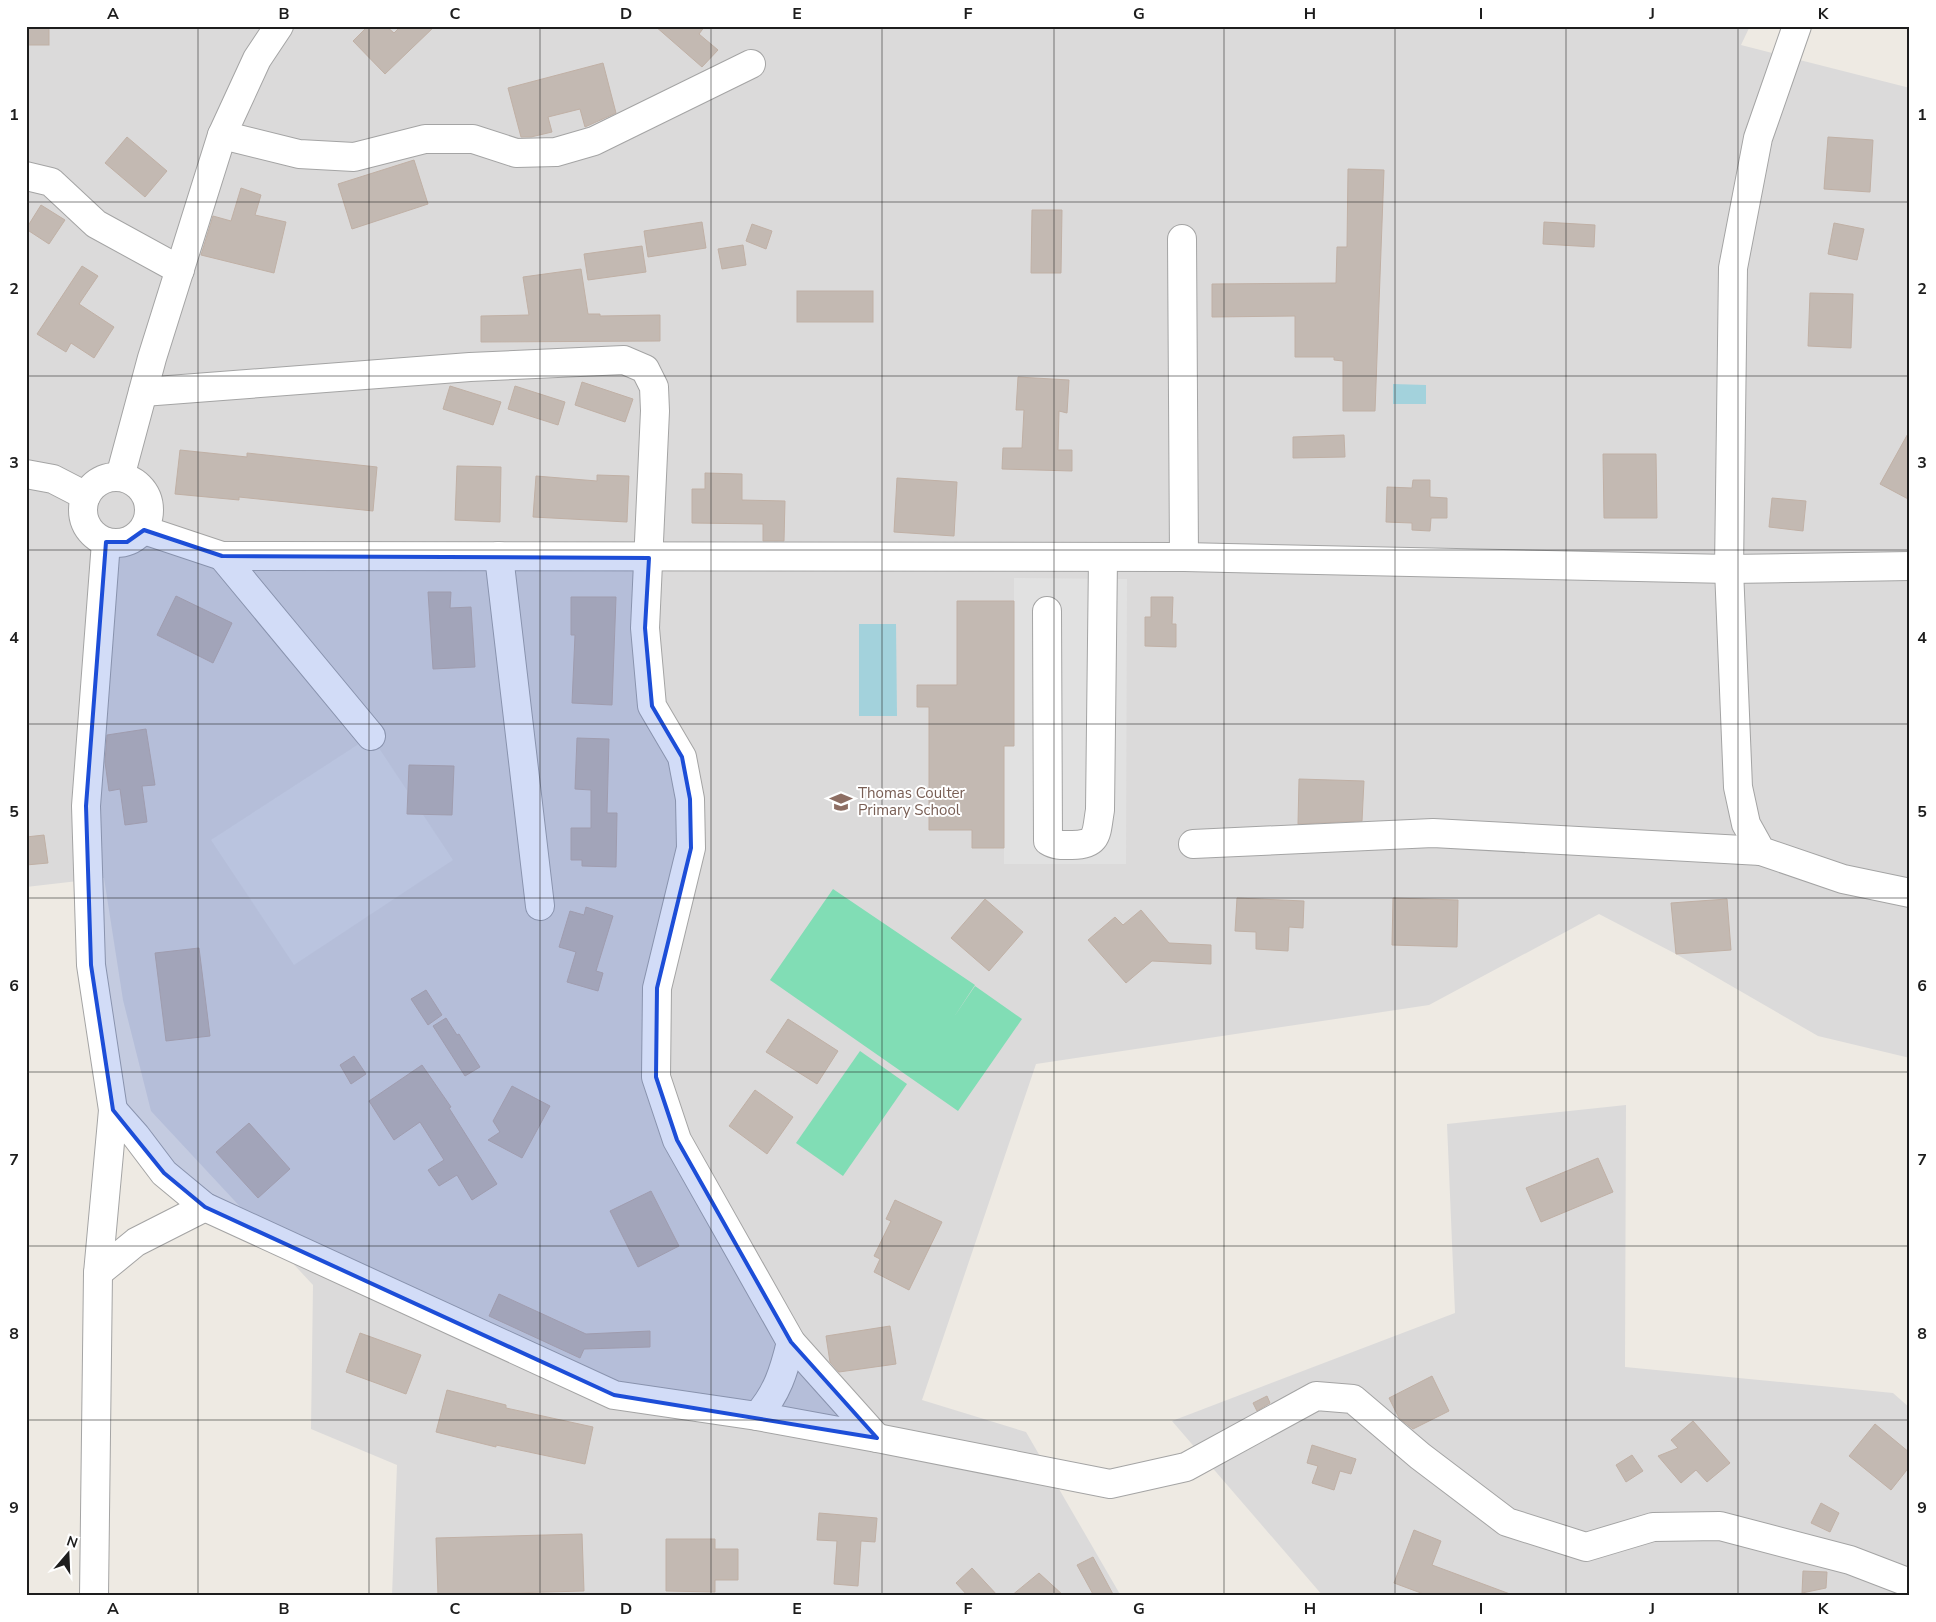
<svg xmlns="http://www.w3.org/2000/svg" width="1936" height="1622" viewBox="0 0 1936 1622" font-family="'Nunito Sans',sans-serif">
	<rect width="100%" height="100%" fill="#eeeae3"/>
	<g fill="#dbdada">
		<path d="M26,26h1724l-9,19 169,43v970l-92,-22 -142,-82 -77,-40 -170,91 -393,59 -114,336 104,32 95,164h-729l5,-131 -86,-36 2,-144 -162,-174 -28,-111 -19,-122 -78,9z"/>
		<path d="M1626,1105l-1,262 268,26 17,15v188h-587l-151,-175 283,-108 -8,-189z"/>
	</g>
	<g fill="#81ddb5">
		<path d="M833,889l142,96 -21,32 21,-31 47,33 -64,92 -188,-131z"/>
		<path d="M860,1051l47,33 -64,92 -47,-33z"/>
	</g>
	<g fill="#e1e1e1">
		<path d="M1014,578l113,1 -1,285h-122v-118h10z"/>
		<path d="M371,736l82,124 -159,105 -83,-125z"/>
	</g>
	<g fill="#a3d2dc">
		<path d="M1393,384l33,1v19h-33z"/>
		<path d="M859,624h37l1,92h-38z"/>
	</g>
	<g fill="#c3b9b2" stroke="#c0b0a5">
		<rect x="26" y="26" width="23" height="19"/>
		<path d="M368,26h18l8,7 7,-7h34l-50,48 -32,-33z"/>
		<path d="M655,26h50l-6,8 19,16 -16,17z"/>
		<path d="M603,63l13,50 -31,14 -5,-18 -32,8 4,15 -21,5h-10l-13,-49z"/>
		<path d="M127,137l40,34 -22,26 -40,-34z"/>
		<path d="M1828,137l45,3 -3,52 -46,-3z"/>
		<path d="M414,160l14,44 -76,25 -14,-45z"/>
		<path d="M1348,169l36,1 -9,241h-32v-50l-9,-1v-3h-39v-41l-83,1v-33l124,-1 1,-36h10z"/>
		<path d="M241,188l20,7 -6,20 31,7 -12,51 -73,-18 12,-39 18,5z"/>
		<path d="M41,205l24,15 -16,24 -23,-15z"/>
		<path d="M1032,210h30l-1,63h-30z"/>
		<path d="M702,222l4,26 -58,9 -4,-26z"/>
		<path d="M1544,222l51,3 -1,22 -51,-3z"/>
		<path d="M1834,223l30,6 -7,31 -29,-6z"/>
		<path d="M752,224l20,7 -6,18 -20,-8z"/>
		<path d="M743,245l3,20 -24,4 -4,-20z"/>
		<path d="M642,246l4,26 -58,8 -4,-26z"/>
		<path d="M82,266l16,10 -19,28 35,23 -20,31 -23,-15 -5,9 -29,-18z"/>
		<path d="M581,269l7,45h12v2l60,-1v26l-179,1v-26l48,-1 -6,-38z"/>
		<rect x="797" y="291" width="76" height="31"/>
		<path d="M1810,293l43,1 -2,54 -43,-2z"/>
		<path d="M1018,377l51,3 -2,33 -8,-2 -1,39h14v21l-70,-2 1,-21h19l2,-38h-8z"/>
		<path d="M582,382l51,17 -8,23 -50,-17z"/>
		<path d="M450,386l51,16 -8,23 -50,-16z"/>
		<path d="M515,386l50,16 -7,23 -50,-16z"/>
		<path d="M1910,430v70l-30,-16z"/>
		<path d="M1344,435l1,22 -52,1v-21z"/>
		<path d="M180,450l67,7v-4l130,14 -4,44 -134,-14v3l-64,-6z"/>
		<path d="M1603,454h53l1,64h-53z"/>
		<path d="M457,466l44,1 -1,55 -45,-2z"/>
		<path d="M705,473l37,1v26l43,1 -1,40h-21v-17l-71,-1v-34h13z"/>
		<path d="M597,475l32,1 -2,46 -94,-5 3,-41 61,5z"/>
		<path d="M897,478l60,4 -3,54 -60,-4z"/>
		<path d="M1413,480h17v17l17,1v20h-16l-1,13 -18,-1v-7l-26,-1 1,-35 25,1z"/>
		<path d="M1772,498l34,3 -3,30 -34,-4z"/>
		<path d="M428,592h23l-1,16 21,-1 4,60 -42,2z"/>
		<path d="M176,596l56,27 -19,40 -56,-28z"/>
		<path d="M571,597h45l-4,108 -40,-2 3,-68h-4z"/>
		<path d="M1151,597h22l-1,27h4v23l-31,-1v-29h6z"/>
		<path d="M957,601h57v145h-10v102h-32v-18h-43v-123h-12v-22h40z"/>
		<path d="M146,729l9,56 -13,1 5,36 -22,3 -5,-36 -11,2 -4,-29 2,-27z"/>
		<path d="M577,738l32,1 -2,74h10l-1,54 -34,-1v-6h-11v-32h20v-38l-16,-1z"/>
		<path d="M409,765l45,1 -2,49 -45,-1z"/>
		<path d="M1299,779l65,2 -2,40 -64,3z"/>
		<path d="M44,835l4,28 -22,2v-28z"/>
		<path d="M1237,898l67,3 -1,27 -14,-1 -1,24 -32,-2v-17l-21,-1z"/>
		<path d="M1393,898l65,2 -1,47 -65,-2z"/>
		<path d="M985,899l38,33 -34,39 -38,-33z"/>
		<path d="M1727,899l4,51 -55,4 -5,-51z"/>
		<path d="M586,907l27,9 -17,55 7,2 -5,18 -31,-9 9,-30 -17,-5 11,-36 14,4z"/>
		<path d="M1141,910l28,33 42,2v19l-59,-3 -26,22 -38,-43 27,-23 8,8z"/>
		<path d="M199,948l11,88 -44,5 -11,-88z"/>
		<path d="M426,990l16,25 -14,10 -17,-26z"/>
		<path d="M446,1018l11,17 2,-1 21,33 -15,9 -32,-50z"/>
		<path d="M788,1019l50,32 -21,33 -51,-32z"/>
		<path d="M354,1056l12,18 -15,10 -11,-19z"/>
		<path d="M422,1065l29,42 -2,1 48,76 -25,16 -15,-25 -18,11 -11,-16 16,-10 -24,-38 -26,18 -25,-39z"/>
		<path d="M512,1086l38,20 -28,52 -34,-18 12,-8 -7,-11z"/>
		<path d="M755,1090l38,27 -26,37 -38,-28z"/>
		<path d="M249,1123l41,46 -32,29 -42,-46z"/>
		<path d="M1598,1158l15,34 -72,30 -15,-34z"/>
		<path d="M651,1191l28,55 -41,21 -28,-56z"/>
		<path d="M895,1200l47,22 -33,68 -35,-18 6,-13 -6,-3 17,-35 -5,-2z"/>
		<path d="M499,1294l87,40 64,-3v16l-66,2 -4,9 -91,-42z"/>
		<path d="M890,1326l6,38 -57,8 -9,-10 -4,-26z"/>
		<path d="M360,1333l61,22 -15,39 -60,-22z"/>
		<path d="M1432,1376l17,35 -36,18 -14,-11 -10,-20z"/>
		<path d="M447,1390l59,15v3l87,19 -8,37 -89,-19v2l-60,-15z"/>
		<path d="M1267,1396l3,7 -13,8 -4,-8z"/>
		<path d="M1693,1421l37,42 -23,19 -11,-12 -15,13 -23,-27 20,-8 -7,-8z"/>
		<path d="M1875,1424l35,29v13l-19,24 -42,-34z"/>
		<path d="M1312,1445l44,14 -5,15 -11,-3 -6,19 -22,-7 6,-17 -11,-3z"/>
		<path d="M1632,1455l11,16 -17,11 -10,-17z"/>
		<path d="M1821,1503l18,10 -9,19 -19,-9z"/>
		<path d="M819,1513l58,5 -2,24 -14,-1 -3,45 -24,-2 3,-43 -20,-1z"/>
		<path d="M1414,1530l27,11 -9,24 78,29v2h-81l-35,-13z"/>
		<path d="M582,1534l2,57 -146,4 -2,-57z"/>
		<path d="M666,1539h49v10h23v31h-23v12l-49,-1z"/>
		<path d="M1093,1557l21,39h-20l-17,-31z"/>
		<path d="M972,1568l26,28h-30l-12,-13z"/>
		<path d="M1803,1571l24,1 -1,16 -24,5z"/>
		<path d="M1039,1573l25,23h-53z"/>
	</g>
	<g fill="none" stroke-linecap="round" stroke-linejoin="round">
		<g stroke="#a4a4a4" stroke-width="30">
			<g id="minor">
				<path d="M1797,26l-39,112 -25,130 -4,301 9,218 8,37 15,27 82,28 67,14"/>
				<path d="M222,135l77,19 55,3 71,-18h48l43,14 40,-1 38,-11 157,-77"/>
				<path d="M26,176l25,6 45,42 84,46"/>
				<path d="M1182,239l2,318"/>
				<path d="M143,392l327,-25 154,-7 21,9 9,18 1,24 -10,217 7,78 30,51 8,42 1,49 -34,140 -1,89 21,63 114,202 86,96"/>
				<path d="M26,474l27,5 33,17"/>
				<circle cx="116" cy="510" r="33"/>
				<path d="M120,477l32,-119 70,-223 35,-76 22,-33"/>
				<path d="M144,530l78,26 962,1 545,12 181,-3"/>
				<path d="M222,556l149,180"/>
				<path d="M499,556l41,350"/>
				<path d="M1047,611l1,230c8,5 15,4 24,4 27,0 24,-12 28,-35l3,-252"/>
				<path d="M1193,844l240,-11 328,18"/>
				<path d="M113,1110l23,26 28,37 41,34 409,188 143,21 120,22 233,46 76,-17 130,-71 37,3 67,57 87,66 79,25 67,-20 67,-1 130,34 60,23"/>
				<path d="M98,1273l38,-31 69,-35"/>
				<path d="M757,1416c20,-22 27,-45 34,-74"/>
				<path d="M94,1596l4,-323 15,-163 -22,-145 -5,-159 20,-264"/>
			</g>
		</g>
		<use href="#minor" stroke="#fff" stroke-width="28"/>
	</g>
	<path fill="#1d4ed8" fill-opacity="0.2" stroke="#1d4ed8" stroke-width="4" stroke-linejoin="round" d="M144,530l78,26 427,2 -4,70 7,78 30,51 8,42 1,49 -34,140 -1,89 21,63 114,202 86,96 -263,-43 -409,-188 -41,-34 -51,-63 -22,-145 -5,-159 20,-264h21z"/>
	<path fill="none" stroke="#1d1d1d" stroke-width="1" stroke-opacity="0.55" d="M198,26v1570M369,26v1570M540,26v1570M711,26v1570M882,26v1570M1054,26v1570M1224,26v1570M1395,26v1570M1566,26v1570M1738,26v1570M26,202h1884M26,376h1884M26,550h1884M26,724h1884M26,898h1884M26,1072h1884M26,1246h1884M26,1420h1884"/>
	<defs>
		<g id="school-bare" transform="scale(1.725)"><path d="M0-5L7-2L0 1L-7-2ZM-4 1L0 2.5L4 1V4Q0 6-4 4Z" fill="#8d6e63" stroke="#fff" stroke-width="2.5" paint-order="stroke"/></g>
	</defs>
	<g fill-rule="evenodd">
		<use href="#school-bare" x="841" y="802"/>
	</g>
	<g text-anchor="middle" dominant-baseline="central" stroke-width="4" stroke-linejoin="round" paint-order="stroke">
		<g font-size="15" fill="#785e54" stroke="#fff" text-anchor="start">
			<text x="858" y="793">Thomas Coulter<tspan x="858" dy="17">Primary School</tspan></text>
		</g>
	</g>
	<rect width="1936" height="1622" fill="none" stroke="#ffffff" stroke-width="55"/>
	<g transform="translate(68 1554) rotate(19)" stroke="#ffffff" stroke-width="4" paint-order="stroke">
	<path d="M0-4L9 19L0 12L-9 19Z" fill="#1d1d1d"/>
	<text y="-8" font-size="14" font-weight="bold" text-anchor="middle" fill="#1d1d1d">N</text>
	</g>
	<rect x="28" y="28" width="1880" height="1566" fill="none" stroke="#1d1d1d" stroke-width="2"/>
	<g font-size="16" text-anchor="middle" font-weight="bold" fill="#1d1d1d">
		<text x="113" y="19">A</text>
		<text x="284" y="19">B</text>
		<text x="455" y="19">C</text>
		<text x="626" y="19">D</text>
		<text x="797" y="19">E</text>
		<text x="968" y="19">F</text>
		<text x="1139" y="19">G</text>
		<text x="1310" y="19">H</text>
		<text x="1481" y="19">I</text>
		<text x="1652" y="19">J</text>
		<text x="1823" y="19">K</text>
		<text x="14" y="120">1</text>
		<text x="1922" y="120">1</text>
		<text x="14" y="294">2</text>
		<text x="1922" y="294">2</text>
		<text x="14" y="468">3</text>
		<text x="1922" y="468">3</text>
		<text x="14" y="643">4</text>
		<text x="1922" y="643">4</text>
		<text x="14" y="817">5</text>
		<text x="1922" y="817">5</text>
		<text x="14" y="991">6</text>
		<text x="1922" y="991">6</text>
		<text x="14" y="1165">7</text>
		<text x="1922" y="1165">7</text>
		<text x="14" y="1339">8</text>
		<text x="1922" y="1339">8</text>
		<text x="14" y="1513">9</text>
		<text x="1922" y="1513">9</text>
		<text x="113" y="1614">A</text>
		<text x="284" y="1614">B</text>
		<text x="455" y="1614">C</text>
		<text x="626" y="1614">D</text>
		<text x="797" y="1614">E</text>
		<text x="968" y="1614">F</text>
		<text x="1139" y="1614">G</text>
		<text x="1310" y="1614">H</text>
		<text x="1481" y="1614">I</text>
		<text x="1652" y="1614">J</text>
		<text x="1823" y="1614">K</text>
	</g>
</svg>
